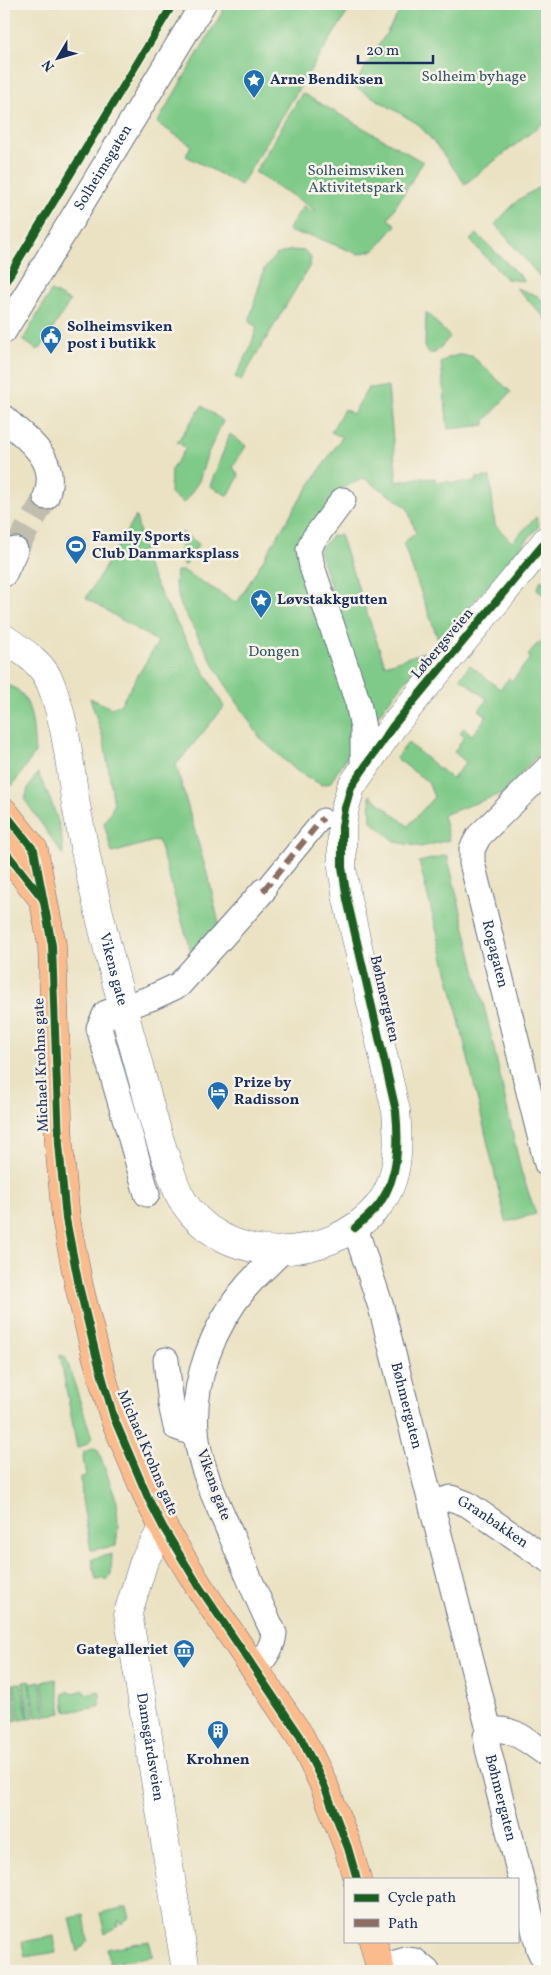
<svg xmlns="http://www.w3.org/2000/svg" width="551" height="1975" viewBox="0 0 551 1975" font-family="Vollkorn,serif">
	<rect width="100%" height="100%" fill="#f7f3e8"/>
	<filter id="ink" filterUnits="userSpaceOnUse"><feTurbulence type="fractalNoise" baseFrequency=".02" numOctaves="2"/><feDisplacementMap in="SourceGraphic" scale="10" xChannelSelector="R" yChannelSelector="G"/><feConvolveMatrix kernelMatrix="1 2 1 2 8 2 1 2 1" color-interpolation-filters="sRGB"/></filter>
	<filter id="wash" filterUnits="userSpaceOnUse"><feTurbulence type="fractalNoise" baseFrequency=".0096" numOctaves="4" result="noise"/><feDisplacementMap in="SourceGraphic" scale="20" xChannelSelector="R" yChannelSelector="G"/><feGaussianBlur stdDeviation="1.12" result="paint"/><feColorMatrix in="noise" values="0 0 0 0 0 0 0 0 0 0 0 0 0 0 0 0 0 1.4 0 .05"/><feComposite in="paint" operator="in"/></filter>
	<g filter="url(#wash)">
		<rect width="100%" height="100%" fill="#ebe2c3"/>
		<g fill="#7fca88" stroke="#4d7c73">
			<path d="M227,4h126l-47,73 -65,108 -55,-29 5,-11 -34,-22z"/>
			<path d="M404,4h143v116l-82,64 -27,-37 -20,-23 -64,-38z"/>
			<path d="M302,93l121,69 -35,57 8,6 -21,25 -17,4 -43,-17 -25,-5 -2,-2 15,-24 11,6 1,-2 -60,-38z"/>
			<path d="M547,182v103l-52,-61 23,-24z"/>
			<path d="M477,234l48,47 -19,-2 -36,-39z"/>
			<path d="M291,250l14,1 6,6 -1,8 -69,116 -6,-4 14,-26 8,-24 -8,-5 15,-53 12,-14z"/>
			<path d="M516,288l22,8 9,9v15z"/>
			<path d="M51,291l19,10 -29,47 -4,2 -14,-10z"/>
			<path d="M426,312l24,25 -15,16h-6l-4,-5z"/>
			<path d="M458,355l14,1 39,36 -26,29v4l-37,4 -7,-66 7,-5z"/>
			<path d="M388,387l9,95 26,-5 1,2 11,-1 1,5 13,-2 1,2 27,-2 -1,-3 14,-1 5,48 17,17 24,-25 3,9 -100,116 -36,-99 13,-10 -9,-26 -43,-29 -23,11 -41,49 46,152 11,51 -27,42 -8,2 -24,-13 -37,-33 -39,-60 -41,-73 -6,-22 1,-13h8l53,32 60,-99 45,-67 -11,-5 13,-23 9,5 15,-26z"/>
			<path d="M202,406l21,15 -16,34 -8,26 -15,22 -14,-9 1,-24 15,-22 -9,-6z"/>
			<path d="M230,434l16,12 -13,21 6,9 -11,20 -18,-10z"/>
			<path d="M136,516l11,50 19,38 58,103 -48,58 34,119 9,40 -28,28 -33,-112 -46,13 -8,-30 10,-18 -10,-64 -14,-43 21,10 9,-3 38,-63 -72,-44z"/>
			<path d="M182,532l17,12 -14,22 -6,-6z"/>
			<path d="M340,535l45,130 39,-13 -3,10 -48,59 -54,-171 13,-14z"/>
			<path d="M541,580l6,5v14l-10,-10z"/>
			<path d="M547,637v108l-44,48 -60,22 6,25 -28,7 -25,-5 -25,-21 -1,-26 38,31 26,-29 -6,-15 -32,-24 12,-15 44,36 14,-17 -12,-10 10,-15 -4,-4 4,-5 8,7 15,-19 -8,-6 8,-11 -27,-21 10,-13 30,24 9,-11 3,3 18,-23 -2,-2 7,-10z"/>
			<path d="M4,685c30,2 29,46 31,68l-22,32 -5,1 -4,-4z"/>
			<path d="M38,773c12,25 25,53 25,82l-38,-55 3,-12z"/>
			<path d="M447,855l44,180 30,136 15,43 -30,8 -53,-228 -34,-132z"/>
			<path d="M60,1355l5,2 2,4 25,77 -5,6 -10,4z"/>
			<path d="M94,1448l4,2 19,52 1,25 -2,19 -25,4 -9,-50 -1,-23 5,-1 -3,-18 1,-6z"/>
			<path d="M112,1554l-1,20 -4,5 -11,1 -4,-21z"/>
			<path d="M56,1679l6,34 -14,2 -6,-33z"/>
			<path d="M29,1681l5,36 -5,2 -6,-37z"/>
			<path d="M40,1681l6,35 -10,1 -5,-34z"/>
			<path d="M21,1683l7,36 -8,1 -6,-36z"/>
			<path d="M12,1684l6,36 -11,2 -3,-16v-21z"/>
			<path d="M84,1690l1,4 14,-3 2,7 -2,1v8l-33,5 -3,-18 7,-3 4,2z"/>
			<path d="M127,1907l3,10 -9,7 -2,-4 -1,6 -13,8 -5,-21z"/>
			<path d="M84,1915l4,26 -10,11 -8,-34z"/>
			<path d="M54,1936l2,16 -31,5 -3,-15z"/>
			<path d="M149,1941l4,15 -43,7 -3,-14z"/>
		</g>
	</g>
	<g filter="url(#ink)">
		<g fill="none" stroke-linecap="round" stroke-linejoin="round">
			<path stroke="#c1beaf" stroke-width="25" stroke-dasharray="25 12" stroke-linecap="butt" d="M15,550l31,-53"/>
			<g stroke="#646e81" stroke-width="21">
				<path id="pedestrian" d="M263,891l60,-73"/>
			</g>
			<g stroke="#646e81" stroke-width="27">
				<g id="minor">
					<path id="s1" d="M4,331l199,-327"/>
					<path d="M4,418c24,23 56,41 42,79"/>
					<path d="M343,500l-30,40 -4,10 3,17 46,136 5,25v40"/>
					<path d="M4,574l11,-24"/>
					<path id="s2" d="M547,769l-68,67 -7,13v14l75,301"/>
					<path d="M147,1194l-48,-166 7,-15 45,-15 28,-13 84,-94"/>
					<path id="s3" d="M355,1228l26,79 108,423 -3,6 2,13 51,200 8,17"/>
					<path d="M166,1360l5,44 5,23 11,4h9"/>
					<path id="s4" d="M432,1503l19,-5 16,6 80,55"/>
					<path d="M255,1670c9,-12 18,-22 19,-37 -16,-32 -29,-65 -43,-98 -14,-33 -32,-68 -35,-104 -4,-51 18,-106 50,-144 11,-13 24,-24 35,-35"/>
					<path d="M489,1730c23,-4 40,12 58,24"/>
					<path d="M380,1967l26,-7 9,1 12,10"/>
				</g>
			</g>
			<g stroke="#646e81" stroke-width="29">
				<g id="tertiary">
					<path id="s5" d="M4,638c16,12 35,22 44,40 3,5 5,12 7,18 12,35 15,72 21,109 17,92 41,182 66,272 8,31 17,63 28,93 3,9 6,18 10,26 40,73 150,69 199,9 21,-26 20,-62 17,-94l-49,-212 -5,-32v-40l3,-19 6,-21 42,-61 154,-186"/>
					<path id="s6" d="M163,1527l-19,34 -16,52 58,358"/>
				</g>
			</g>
			<g stroke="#646e81" stroke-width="29">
				<g id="primary">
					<path d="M4,812l30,38 18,95 7,199 7,75 13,67 17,69 18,63 35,82 14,27 37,61 100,148 24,49 24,63 9,31"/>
					<path d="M4,850l38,48"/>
					<path d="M373,1941l8,30"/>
				</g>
			</g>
			<use href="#pedestrian" stroke="#fff" stroke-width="19"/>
			<use href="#minor" stroke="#fff" stroke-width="25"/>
			<use href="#tertiary" stroke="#fff" stroke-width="28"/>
			<use href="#primary" stroke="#fbbb8c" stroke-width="28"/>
			<path stroke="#8d6e63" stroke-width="6" stroke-dasharray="12 6" stroke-linecap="butt" d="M263,891l60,-73"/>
			<g stroke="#f7f3e8" stroke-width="11">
				<g id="cycleway">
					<path d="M4,284l169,-280"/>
					<path d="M4,812l30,38 18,95 7,199 7,75 13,67 17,69 18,63 35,82 14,27 37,61 100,148 24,49 24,63 9,31"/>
					<path d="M4,850l39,49"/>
					<path d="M355,1228c8,-8 19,-16 25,-25 19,-28 19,-60 16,-92l-49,-212 -5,-32v-40l3,-19 6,-21 42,-61 154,-186"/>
				</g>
			</g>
			<use href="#cycleway" stroke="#1b5e20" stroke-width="8"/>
		</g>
	</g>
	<defs>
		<g id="sight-pin" transform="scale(1.125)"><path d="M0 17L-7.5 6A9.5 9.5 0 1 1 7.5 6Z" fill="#1f6fb2" stroke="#f7f3e8"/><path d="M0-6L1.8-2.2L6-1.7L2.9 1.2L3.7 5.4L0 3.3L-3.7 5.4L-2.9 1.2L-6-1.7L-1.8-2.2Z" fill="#fff"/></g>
		<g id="civic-pin" transform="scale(1.125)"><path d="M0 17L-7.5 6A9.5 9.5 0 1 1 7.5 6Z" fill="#1f6fb2" stroke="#f7f3e8"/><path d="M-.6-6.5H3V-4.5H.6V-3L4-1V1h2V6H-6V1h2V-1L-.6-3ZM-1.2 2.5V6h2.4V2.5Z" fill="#fff"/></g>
		<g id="stadium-pin" transform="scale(1.125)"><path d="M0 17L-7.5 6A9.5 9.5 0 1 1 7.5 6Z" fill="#1f6fb2" stroke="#f7f3e8"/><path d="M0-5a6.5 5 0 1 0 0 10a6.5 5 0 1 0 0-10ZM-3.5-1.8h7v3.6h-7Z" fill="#fff"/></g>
		<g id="hotel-pin" transform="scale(1.125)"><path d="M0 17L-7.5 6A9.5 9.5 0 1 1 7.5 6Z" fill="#1f6fb2" stroke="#f7f3e8"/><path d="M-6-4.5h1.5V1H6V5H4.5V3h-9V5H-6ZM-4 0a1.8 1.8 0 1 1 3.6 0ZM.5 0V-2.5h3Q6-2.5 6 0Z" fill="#fff"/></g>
		<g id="museum-pin" transform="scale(1.125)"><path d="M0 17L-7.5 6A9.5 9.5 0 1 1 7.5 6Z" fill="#1f6fb2" stroke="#f7f3e8"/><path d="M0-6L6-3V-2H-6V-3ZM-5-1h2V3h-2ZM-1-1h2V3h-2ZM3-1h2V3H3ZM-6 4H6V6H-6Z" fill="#fff"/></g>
		<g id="building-pin" transform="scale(1.125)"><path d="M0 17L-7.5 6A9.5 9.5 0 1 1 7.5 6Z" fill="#1f6fb2" stroke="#f7f3e8"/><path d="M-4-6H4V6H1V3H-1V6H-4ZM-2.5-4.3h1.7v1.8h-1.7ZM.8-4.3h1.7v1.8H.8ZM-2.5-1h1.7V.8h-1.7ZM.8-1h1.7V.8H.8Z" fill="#fff"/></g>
	</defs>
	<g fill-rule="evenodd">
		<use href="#sight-pin" x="254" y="80"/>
		<use href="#civic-pin" x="51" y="336"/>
		<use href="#stadium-pin" x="76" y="546"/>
		<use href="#sight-pin" x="261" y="600"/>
		<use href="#hotel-pin" x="218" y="1092"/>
		<use href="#museum-pin" x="184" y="1650"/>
		<use href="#building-pin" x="218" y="1731"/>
	</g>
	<g text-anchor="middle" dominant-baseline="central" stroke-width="5" stroke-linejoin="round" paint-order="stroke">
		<g font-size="15" fill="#345668" stroke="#f7f3e8">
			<text x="474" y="77">Solheim byhage</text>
			<text x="356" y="171">Solheimsviken<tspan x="356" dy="17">Aktivitetspark</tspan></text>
			<text x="274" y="652">Dongen</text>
		</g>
		<g font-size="15" font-weight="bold" fill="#1b2f5e" stroke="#f7f3e8" text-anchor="start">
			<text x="270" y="80">Arne Bendiksen</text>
			<text x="67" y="327">Solheimsviken<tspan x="67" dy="17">post i butikk</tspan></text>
			<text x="92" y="537">Family Sports<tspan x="92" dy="17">Club Danmarksplass</tspan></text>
			<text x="277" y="600">Løvstakkgutten</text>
			<text x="234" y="1083">Prize by<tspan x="234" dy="17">Radisson</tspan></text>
			<text x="168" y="1650" text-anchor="end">Gategalleriet</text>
			<text x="218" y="1760" text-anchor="middle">Krohnen</text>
		</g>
		<g font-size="15" fill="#1b2f5e" stroke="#f7f3e8">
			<text stroke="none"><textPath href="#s1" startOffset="191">Solheimsgaten</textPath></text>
			<text transform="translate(443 644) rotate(-50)">Løbergsveien</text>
			<text stroke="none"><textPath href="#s2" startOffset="218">Rogagaten</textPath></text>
			<text stroke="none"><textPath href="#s5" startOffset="359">Vikens gate</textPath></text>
			<text transform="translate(384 999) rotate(77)">Bøhmergaten</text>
			<text transform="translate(42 1065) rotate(-92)">Michael Krohns gate</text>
			<text stroke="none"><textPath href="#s3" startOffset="185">Bøhmergaten</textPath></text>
			<text transform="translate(147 1453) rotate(67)">Michael Krohns gate</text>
			<text transform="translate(213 1485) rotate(70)">Vikens gate</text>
			<text stroke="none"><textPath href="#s4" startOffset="68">Granbakken</textPath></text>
			<text stroke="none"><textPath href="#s6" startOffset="229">Damsgårdsveien</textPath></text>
			<text stroke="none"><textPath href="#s3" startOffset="590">Bøhmergaten</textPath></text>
		</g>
	</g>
	<rect width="551" height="1975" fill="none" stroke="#f7f3e8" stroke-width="20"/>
	<rect x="344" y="1878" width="175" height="65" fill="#f7f3e8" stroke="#9fa5b1"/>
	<rect x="354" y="1894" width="25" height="8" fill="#1b5e20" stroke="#9fa5b1"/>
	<text x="388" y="1902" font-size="15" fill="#1b2f5e">Cycle path</text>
	<rect x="354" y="1919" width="25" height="8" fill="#8d6e63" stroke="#9fa5b1"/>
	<text x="388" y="1928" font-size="15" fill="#1b2f5e">Path</text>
	<g transform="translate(58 58) rotate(232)" stroke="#f7f3e8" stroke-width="4" paint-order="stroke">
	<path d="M0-4L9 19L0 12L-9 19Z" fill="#1b2f5e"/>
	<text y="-8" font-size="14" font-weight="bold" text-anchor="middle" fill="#1b2f5e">N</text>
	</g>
	<path d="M358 55v8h75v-8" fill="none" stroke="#1b2f5e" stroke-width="2.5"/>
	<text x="366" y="55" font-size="15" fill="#1b2f5e" stroke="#f7f3e8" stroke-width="4" paint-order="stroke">20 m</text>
</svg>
